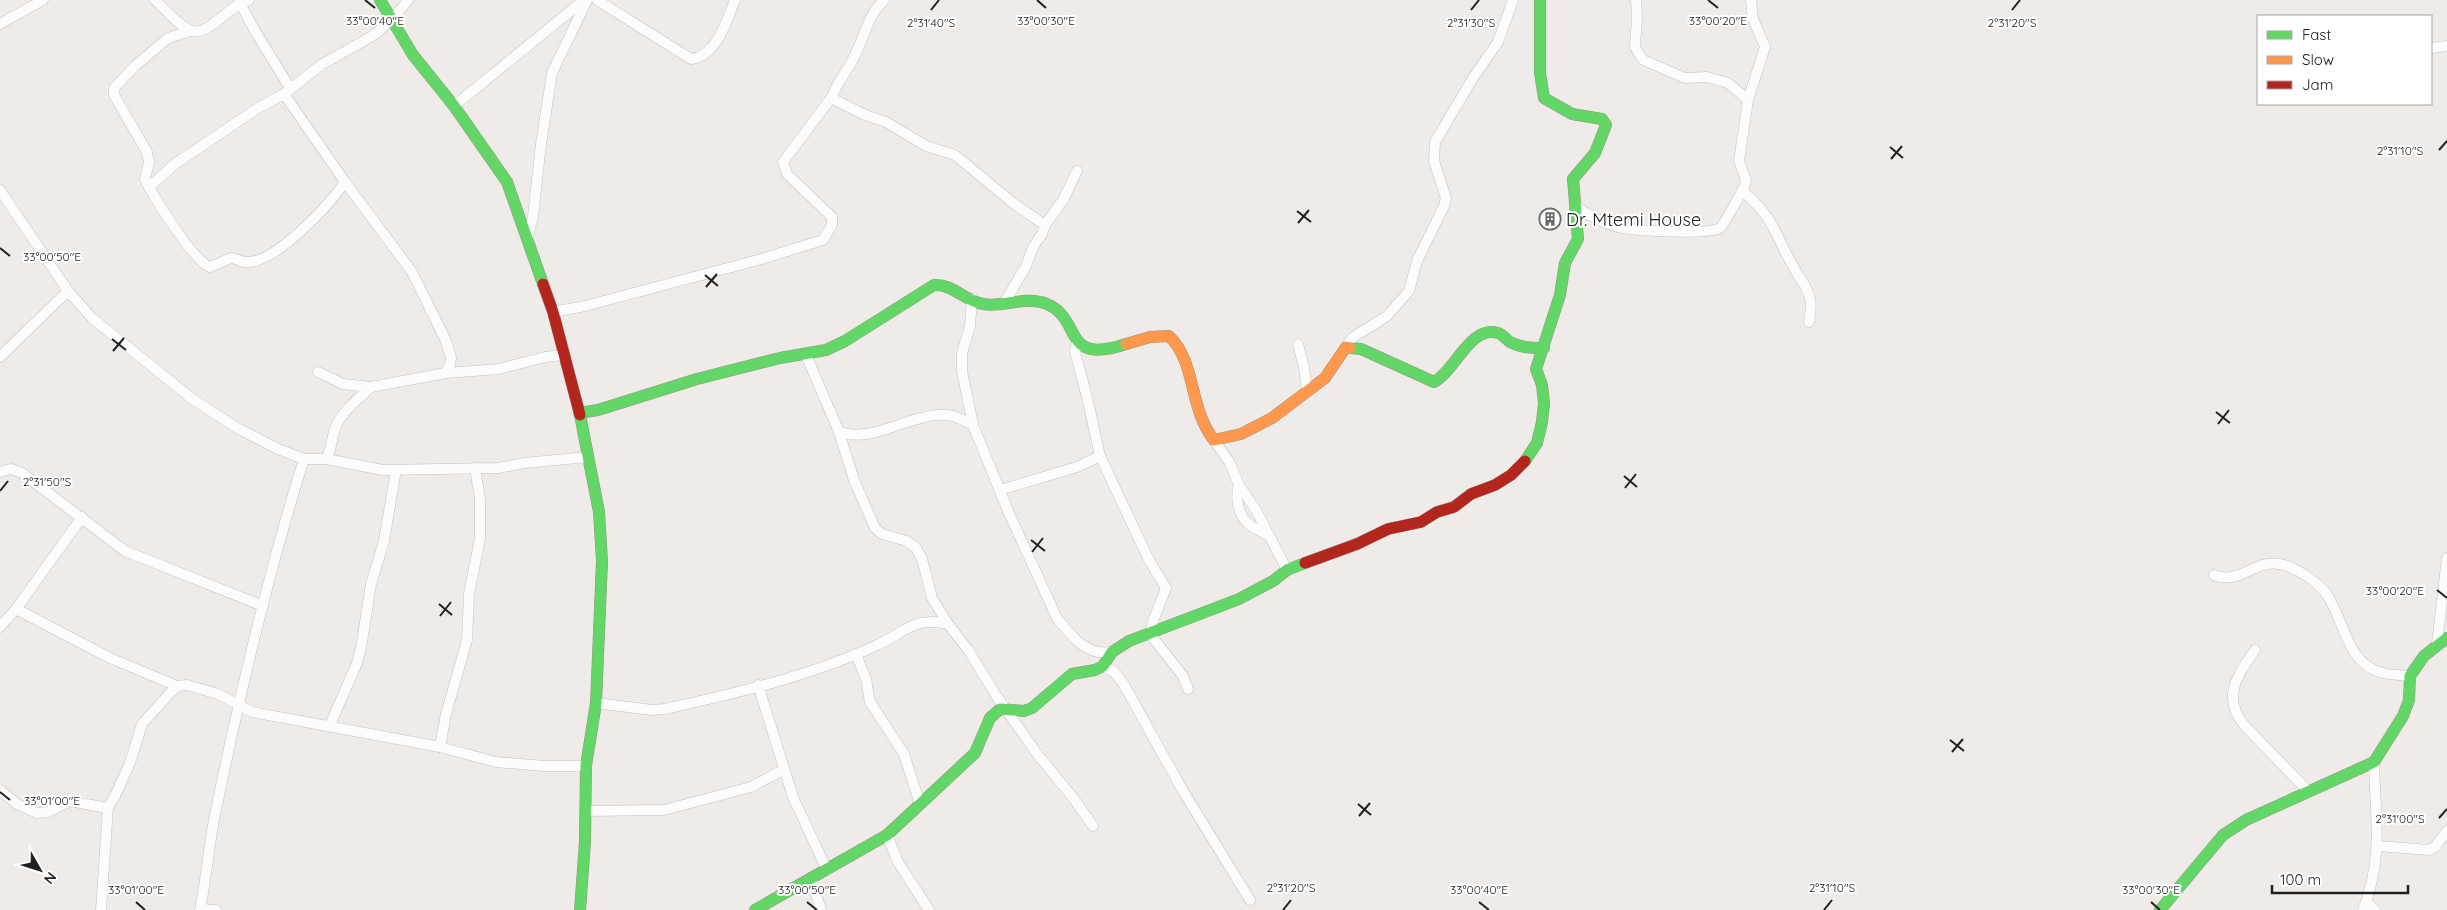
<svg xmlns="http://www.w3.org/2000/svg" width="2447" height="910" viewBox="0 0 2447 910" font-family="Quicksand,sans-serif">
	<rect width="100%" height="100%" fill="#eeebe9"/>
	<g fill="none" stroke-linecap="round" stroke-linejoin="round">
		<g stroke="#c4c2c1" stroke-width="11">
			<g id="street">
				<path d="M155,0c44,44 38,39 85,3"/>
				<path d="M249,0l-9,3 15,28 35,57"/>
				<path d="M597,0l94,59c26,-3 36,-39 44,-59"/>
				<path d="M0,24l43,-24"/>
				<path d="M190,31l-22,7 -33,28 -21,22v7l33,57 2,11 -4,16c8,17 49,83 65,88l21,-9c5,0 9,4 15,4 29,2 83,-57 99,-80"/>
				<path d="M2431,48l16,-2"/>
				<path d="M284,94l61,88 67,90 34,69 5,17 -1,7 -4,8"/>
				<path d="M831,98l34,17 21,7 40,24 29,9 58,48 32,22"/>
				<path d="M1748,100l17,-53 -12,-28 -2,-19"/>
				<path d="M454,106l130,-106"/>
				<path d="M149,187l26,-23 83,-56 26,-14 37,-29 53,-30 19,-16 15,-19"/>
				<path d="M0,190l68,101 24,27 99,80 46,30 41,21 26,10h22l57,11 115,-2 26,-5 64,-6"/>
				<path d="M1743,192c30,23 33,45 51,76 5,10 14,19 16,31 2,7 0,16 -1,23"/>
				<path d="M1577,207c12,9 26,16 41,20 14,4 92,8 102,1 3,-2 23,-38 25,-43l1,-5 -7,-19 9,-61 -20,-17 -21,-6 -22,1 -42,-18 -8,-13 2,-30 -1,-17"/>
				<path d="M528,236l5,-20 8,-72 11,-71 35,-73"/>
				<path d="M972,299l-2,27 -8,27v18l11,54 35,86 49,107c15,19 29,38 55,34"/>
				<path d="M1005,302l21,-36 7,-19 9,-13 3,-9 18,-25 14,-29"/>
				<path d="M553,312l32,-6 173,-46 65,-20 9,-15v-8l-45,-43 -4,-12 48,-64c6,-15 15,-25 22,-39 11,-20 14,-43 31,-59"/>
				<path d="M1077,341l-2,11 12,45 13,59 49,104 17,28 -13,33 -3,13 33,42 5,13"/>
				<path d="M1298,344l6,23 3,24"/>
				<path d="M1346,347l6,-9 35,-22 22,-25 8,-30 27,-55 2,-8 -12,-37 1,-19 38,-64 25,-36 15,-42"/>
				<path d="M806,355l33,77 15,48 21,48 7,6 25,7 9,7 6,11 10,39 16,26"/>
				<path d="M0,357l68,-66"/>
				<path d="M318,372l25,12 28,3 75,-14 53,-4 46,-12 18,-2"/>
				<path d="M839,432c37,12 71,-20 109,-17 9,1 17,6 25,10"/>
				<path d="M1214,440l16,23 9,22 17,25 31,60"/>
				<path d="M326,459c6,-10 5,-19 9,-30 5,-16 24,-31 36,-42"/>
				<path d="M0,472l11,-3 11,4 103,78 138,55"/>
				<path d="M1239,485c-4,13 -1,32 11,40 5,4 12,6 17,10"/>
				<path d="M1000,490l77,-23 23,-11"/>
				<path d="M2214,575c31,12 44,-25 80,-6 13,6 28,17 35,29 16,26 19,67 54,75 8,2 18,2 27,3"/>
				<path d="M16,609l94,49 67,28"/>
				<path d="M0,627l16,-18 66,-92"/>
				<path d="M2437,644l10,-86"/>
				<path d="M2255,650c-18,26 -34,48 -10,76l63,65"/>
				<path d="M856,654l10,25 4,23 34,52 16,50"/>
				<path d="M1103,666l11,6 9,11 60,108 67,109"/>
				<path d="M758,685l35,112 34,73"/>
				<path d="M596,703l56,7 13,-1c71,-16 146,-33 212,-64 29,-13 37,-29 71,-21l21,27 28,46 41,58 36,44 19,27"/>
				<path d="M330,725l27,-62 4,-15 10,-64 13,-43 12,-71"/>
				<path d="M440,747l6,-33 21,-74 2,-46 11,-56v-39l-5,-31"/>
				<path d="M0,790l17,14 20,9 11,-1 22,-11 37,7 7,-10 16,-35 12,-39 28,-31 7,-7 10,-1 31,9 34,18 188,35 56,15 49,4h41"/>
				<path d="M586,811l78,-1 87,-23 32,-17"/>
				<path d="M887,835l11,27 31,48"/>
				<path d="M2378,846l51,4 6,-3 12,-16"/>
				<path d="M811,879l10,31"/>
				<path d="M2366,902l9,8"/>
				<path d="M201,909l15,1"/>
				<path d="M101,910l7,-103"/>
				<path d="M200,910c7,-35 9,-70 17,-105 24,-116 51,-232 87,-346"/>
				<path d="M2363,910c21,-54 12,-93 11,-148"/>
			</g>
		</g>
		<g stroke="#999680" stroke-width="12">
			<g id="fast">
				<path d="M380,0l33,55 41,51 53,76 36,102"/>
				<path d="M1350,348l11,1 73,33c22,-12 36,-57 64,-49 4,1 8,6 12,9 11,6 22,6 34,6"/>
				<path d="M579,413l19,-3 99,-31 83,-21 46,-8 19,-9 89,-56c20,-1 30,16 49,19 21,4 42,-9 64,0 36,15 14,62 79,40"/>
				<path d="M580,415l19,97 3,49 -6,142 -10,63 -1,76 -5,68"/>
				<path d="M1525,461l12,-18 5,-21 2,-19 -2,-18 -6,-16 24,-74 5,-32 13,-24 -5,-60 22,-26 11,-28 -4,-6 -30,-5 -28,-16 -4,-25v-73"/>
				<path d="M755,910l132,-75 88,-82 15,-35 10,-9 24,2 8,-3 40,-34 23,-4 8,-4 9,-14 17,-11 110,-42 34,-18 14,-11 18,-7"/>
				<path d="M2160,910l63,-75 23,-15 128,-58 29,-46 6,-16 1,-24 14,-20 23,-18"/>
			</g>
		</g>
		<g stroke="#999680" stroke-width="12">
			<path id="slow" d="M1126,344l24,-7 19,-1c28,27 19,71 45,104l27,-6 31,-16 53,-40 21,-31 4,1"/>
		</g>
		<g stroke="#999680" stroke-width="12">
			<g id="jam">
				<path d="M543,284l10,28 27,103"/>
				<path d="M1305,563l52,-19 31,-15 33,-7 16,-10 17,-5 17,-13 24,-9 16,-10 14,-14"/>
			</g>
		</g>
		<use href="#street" stroke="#fcfcfc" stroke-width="10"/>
		<use href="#fast" stroke="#63d668" stroke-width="11"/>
		<use href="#slow" stroke="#ff974d" stroke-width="11"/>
		<use href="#jam" stroke="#b3261e" stroke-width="11"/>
	</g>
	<path fill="none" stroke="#202020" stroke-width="2" d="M365,0l10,8M1037,0l9,8M1708,0l10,8M931,10l8,-10M1471,10l8,-10M2012,10l8,-10M1890,147l13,11M2439,150l8,-9M1891,159l11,-13M1297,211l14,11M1298,223l11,-13M0,248l10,8M705,275l13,11M706,287l11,-13M112,339l14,11M113,351l11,-13M2216,412l14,11M2218,424l11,-14M1624,476l13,11M1625,488l11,-14M0,491l8,-10M1031,540l14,11M1032,552l11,-14M2437,590l10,8M439,604l13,11M440,616l11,-14M1950,740l14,11M1952,752l11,-13M0,792l10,8M1358,804l13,11M1359,816l11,-13M2439,818l8,-9M136,902l9,8M807,902l10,8M1479,902l10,8M2151,902l9,8M1283,910l8,-10M1824,910l8,-10"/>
	<defs>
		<g id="building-ring" transform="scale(1.125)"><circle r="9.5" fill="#fff" stroke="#686766" stroke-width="1.5"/><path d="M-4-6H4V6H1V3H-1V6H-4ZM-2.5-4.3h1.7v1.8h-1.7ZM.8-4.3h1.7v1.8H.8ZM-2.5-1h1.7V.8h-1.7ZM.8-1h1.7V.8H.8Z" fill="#686766"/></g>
	</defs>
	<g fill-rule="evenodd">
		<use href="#building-ring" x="1550" y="219"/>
	</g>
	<g text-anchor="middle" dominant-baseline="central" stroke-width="4" stroke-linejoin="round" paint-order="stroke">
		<g font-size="18" fill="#202020" stroke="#fff" text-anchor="start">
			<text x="1566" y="219">Dr. Mtemi House</text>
		</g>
	</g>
	<g font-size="12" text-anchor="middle" fill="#202020" stroke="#fff" stroke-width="4" stroke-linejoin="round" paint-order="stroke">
		<text x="375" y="25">33°00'40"E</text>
		<text x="1046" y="25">33°00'30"E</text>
		<text x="1718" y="25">33°00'20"E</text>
		<text x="931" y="27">2°31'40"S</text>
		<text x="1471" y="27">2°31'30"S</text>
		<text x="2012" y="27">2°31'20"S</text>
		<text x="2400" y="155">2°31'10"S</text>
		<text x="52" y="261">33°00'50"E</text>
		<text x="47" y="486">2°31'50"S</text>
		<text x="2395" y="595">33°00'20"E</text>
		<text x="52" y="805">33°01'00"E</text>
		<text x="2400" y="823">2°31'00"S</text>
		<text x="1291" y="892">2°31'20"S</text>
		<text x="1832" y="892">2°31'10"S</text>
		<text x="136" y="894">33°01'00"E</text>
		<text x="807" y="894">33°00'50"E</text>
		<text x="1479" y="894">33°00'40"E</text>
		<text x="2151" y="894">33°00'30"E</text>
	</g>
	<rect x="2257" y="15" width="175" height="90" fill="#ffffff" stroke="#a6a6a6"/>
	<rect x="2267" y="31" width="25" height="8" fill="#63d668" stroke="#a6a6a6"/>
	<text x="2302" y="40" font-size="15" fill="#202020">Fast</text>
	<rect x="2267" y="56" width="25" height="8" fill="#ff974d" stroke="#a6a6a6"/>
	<text x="2302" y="65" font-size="15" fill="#202020">Slow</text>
	<rect x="2267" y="81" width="25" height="8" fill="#b3261e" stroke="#a6a6a6"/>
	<text x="2302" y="90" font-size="15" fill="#202020">Jam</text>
	<g transform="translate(40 870) rotate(129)" stroke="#ffffff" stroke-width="4" paint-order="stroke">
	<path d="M0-4L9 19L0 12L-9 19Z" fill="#202020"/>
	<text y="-8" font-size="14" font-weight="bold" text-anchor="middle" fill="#202020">N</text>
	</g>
	<path d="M2272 885v8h136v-8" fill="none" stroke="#202020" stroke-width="2.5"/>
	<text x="2280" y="885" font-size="15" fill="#202020" stroke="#ffffff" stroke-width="4" paint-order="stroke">100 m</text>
</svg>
